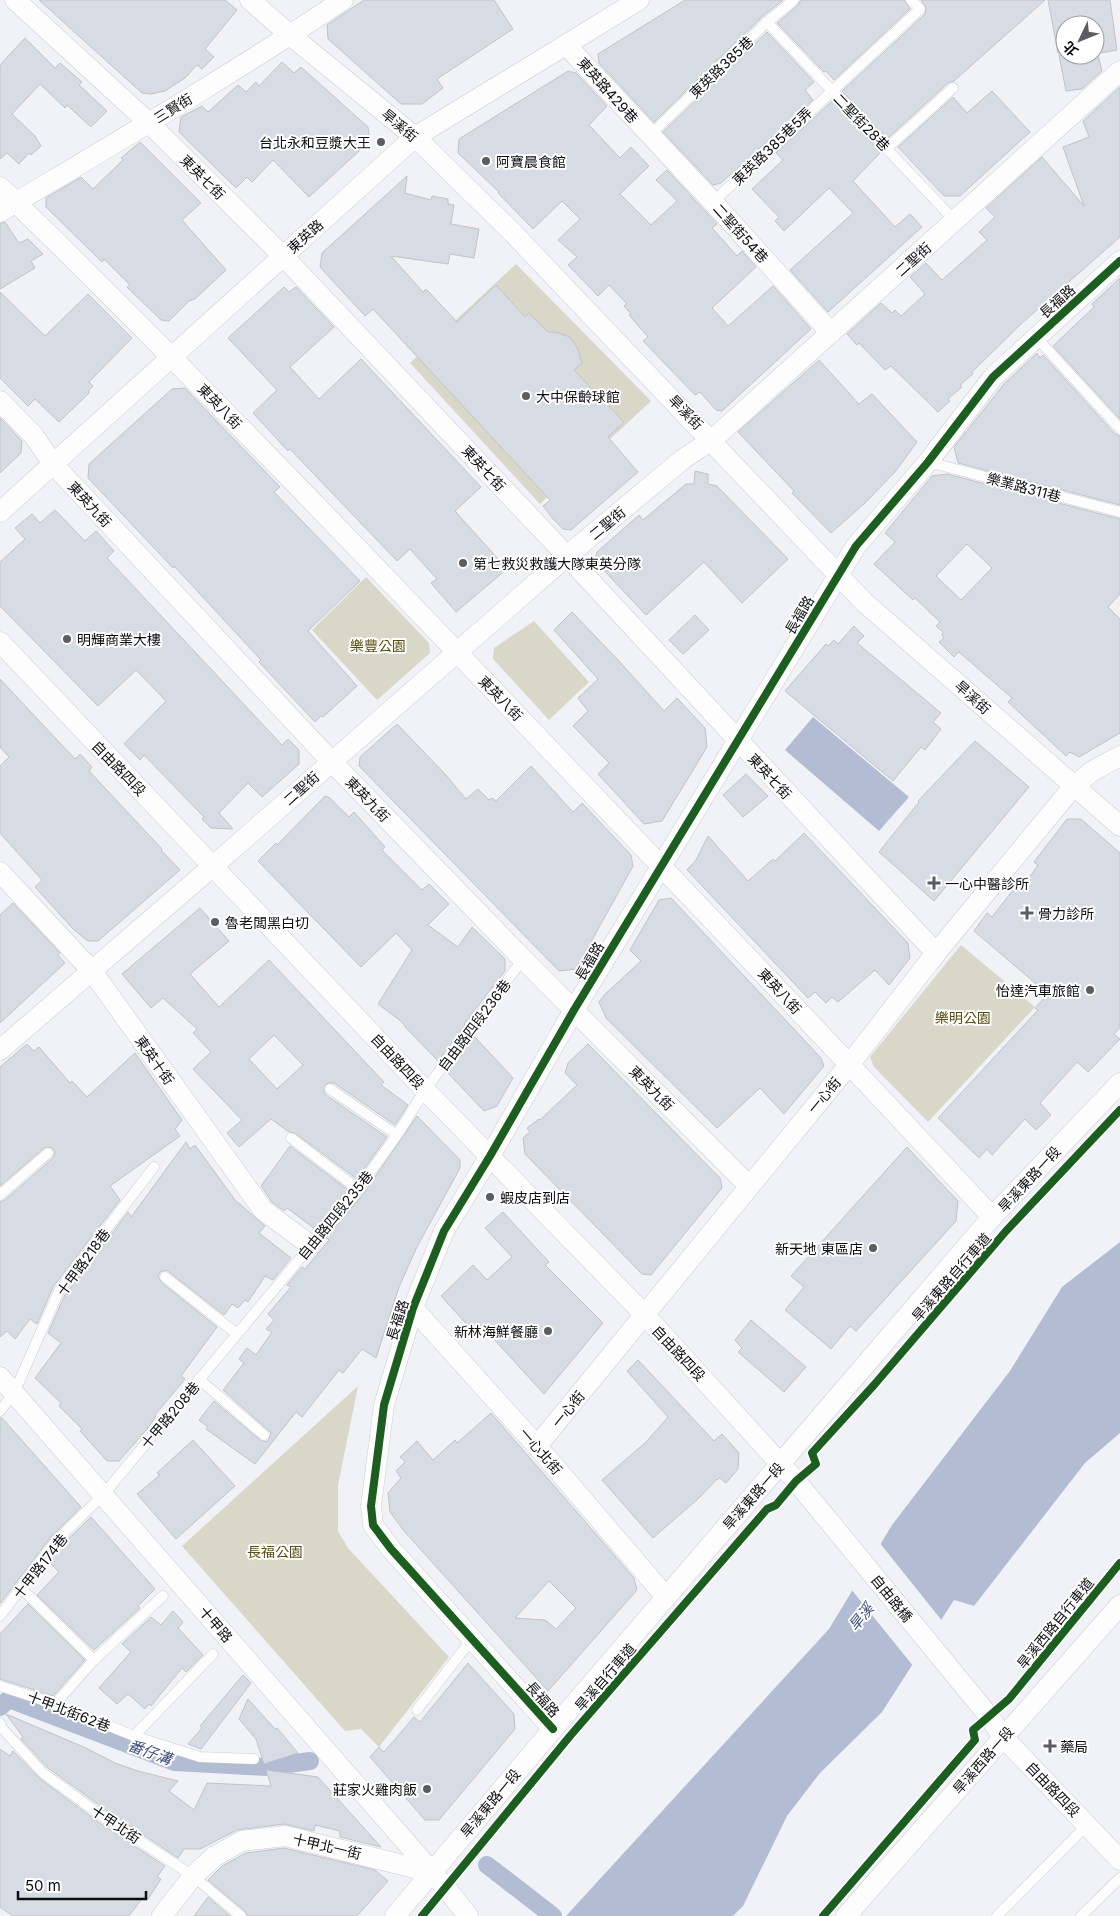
<svg xmlns="http://www.w3.org/2000/svg" width="1120" height="1916" viewBox="0 0 1120 1916" font-family="Inter,'Noto Sans TC',sans-serif">
	<rect width="100%" height="100%" fill="#f0f2f7"/>
	<g fill="#d9d7c8">
		<path d="M516,264l135,137 -111,103 -130,-141z"/>
		<path d="M366,577l63,66 1,10 -53,47 -65,-70z"/>
		<path d="M534,621l55,61 -40,38 -56,-61 1,-11z"/>
		<path d="M961,945l74,62 -107,115 -54,-55 -4,-10z"/>
		<path d="M358,1386l-20,99v46l10,17 101,109 -70,90 -18,-18 -16,2 -163,-185z"/>
	</g>
	<g fill="#b2bdd4">
		<path d="M813,717l96,80 -30,34 -94,-81z"/>
		<path d="M1120,1242v191l-35,30 -111,143 -20,-6 -72,112 -62,61 -33,43 -44,90 -10,10h-167l263,-287 63,-104 118,-154 52,-84z"/>
	</g>
	<path fill="#f0f2f7" d="M879,1542l64,80 -29,45 -63,-78z"/>
	<g fill="none" stroke-linecap="round" stroke-linejoin="round">
		<g stroke="#b2bdd4" stroke-width="18">
			<path d="M0,1707l9,-8 166,63 91,5 44,-6"/>
			<path d="M487,1865l66,51"/>
		</g>
	</g>
	<g fill="#d7dbe3" stroke="#c2c3c7" fill-rule="evenodd">
		<path d="M39,0h186l12,10 -32,39 9,8 -12,12 -5,-4 -12,13 -20,13 -14,3 -9,-1z"/>
		<path d="M364,0h130l19,29 -76,50 6,9 -21,16h-21l-73,-65 -1,-14z"/>
		<path d="M685,0h98l-21,17 -108,105 -55,-59 -1,-9z"/>
		<path d="M801,0h103l6,9 -76,71 -8,-9 -2,1 -47,-49 21,-18z"/>
		<path d="M921,0h124l-91,81 -6,2 -61,56 -45,-48 83,-77 1,-7z"/>
		<path d="M1048,0h62l7,50 -22,4v-29h-30v27l-7,1z"/>
		<path d="M767,32l47,50 -9,8 8,10 -92,83 -8,2 -50,-53z"/>
		<path d="M25,38l30,30 5,-5 22,19 -3,3 28,26 -16,16 -24,-22 -2,3 -25,-24 -28,30 23,22 6,10 -10,9 -2,-2 -10,11 -12,-11 -7,6v-94z"/>
		<path d="M1059,55h39l4,16 -20,18 -16,2z"/>
		<path d="M282,62l12,11 7,-6 67,60 2,14 -61,56 -36,-37 -21,22 -5,-5 -11,11 -57,-56 2,-15 21,-11 6,6 30,-27 8,7 10,-10 3,4z"/>
		<path d="M568,71l8,2 31,33 -18,19 31,33 11,-11 18,19 -29,28 31,31 26,-24 -21,-21 11,-10 50,54 -5,4 25,28 5,-5 14,16 -44,41 16,18 45,-40 38,43 -89,82 -6,-1 -16,-18 -5,3 -52,-54 5,-4 -19,-22 2,-1 -7,-8 3,-2 -18,-19 -11,11 -30,-31 9,-8 -19,-17 22,-21 -18,-18 -29,28 -35,-36 1,-1 -41,-39 1,-14z"/>
		<path d="M1120,87v150l-99,87 -49,48 1,2 -13,11 2,2 -14,12 2,2 -12,11 -47,-46 -6,4 -26,-27 -2,2 -10,-11 34,-31 11,10 3,-3 6,6 24,-22 -15,-17 16,-14 16,17 45,-40 -8,-8 16,-15 -9,-9 56,-51 42,49 -21,-59 26,-10 -6,-16z"/>
		<path d="M992,91l38,41 -70,64h-16l-46,-49 55,-50 14,16z"/>
		<path d="M832,101l49,51 -28,29 42,46 15,-13 12,13 -94,85 -38,-42 63,-57 -24,-25 -45,43 -9,-10 4,-4 -27,-28 31,-29 -7,-7z"/>
		<path d="M140,142l61,61 -19,17 44,50 -31,29 -6,2 -20,20 -8,-1 -34,-33 3,-2 -26,-26 -2,3 -56,-55v-9l35,-21 12,12 30,-29 -2,-2z"/>
		<path d="M407,176l-2,17 26,7 1,-4 16,3v5l6,1 -3,19 28,5 -5,29 -24,-4 -2,10 -57,-8 32,36 3,-3 31,33 39,-37 29,32 4,-4 19,19h8l14,5 8,12 4,14 -8,7 50,52 -16,15 30,35 -67,58 -8,-1 -10,-10 -10,-13 7,-6 -177,-191 -8,7 -45,-49 2,-14z"/>
		<path d="M5,222l14,21 9,-4 15,15 -12,7 4,7 -35,21v-65z"/>
		<path d="M1120,278v141l-67,-73 41,-39 -2,-3z"/>
		<path d="M284,287l5,5 7,-5 38,40 -44,40 29,32 42,-40 120,128 -26,24 52,58 -51,43 -25,-29 6,-4 -27,-30 -13,12 -107,-112 -2,2 -35,-38 24,-23 -49,-52z"/>
		<path d="M0,292l45,44 43,-42 44,44 -43,44 4,4 -4,4v3l-30,29 -24,-23 -7,7 -28,-28z"/>
		<path d="M1037,353l3,5 3,-3 72,79 5,2v69l-162,-42 -4,-16 50,-63z"/>
		<path d="M819,360l40,44 13,-10 45,48 -22,30 -30,31 -34,30 -39,-40 2,-2 -56,-59z"/>
		<path d="M185,388l95,99 -6,5 86,89 -52,50 49,55 -34,31 -2,-1 -6,6 -56,-60 2,-2 -87,-94 -1,2 -85,-90 1,-14 83,-75z"/>
		<path d="M0,418l22,23 -1,12 -21,20z"/>
		<path d="M695,471l13,3v10l9,2 71,73 -46,44 -38,-41 -58,53 -51,-54 2,-9 42,-37 4,5 43,-36h8z"/>
		<path d="M947,474l173,45v75l-12,13 12,12v114l-41,24 -9,-5 -4,4 -58,-54 4,-4 -53,-46 -5,5 -15,-15 5,-4 -2,-3 1,-3 -7,-6 4,-4 -25,-24 -2,2 -39,-36 21,-22 -10,-9 47,-57zM967,544l25,24 -31,32 -25,-24z"/>
		<path d="M55,510l30,31 11,-10 18,20 -7,7 175,187 6,-6 11,11v14l-37,33 -14,-14 -29,30 14,16 -22,-1 -9,-9 2,-2 -60,-62 -4,5 -16,-16 42,-43 -30,-31 -38,36 -98,-100v-44l25,-23 -10,-11 17,-14 8,9z"/>
		<path d="M572,612l46,48 46,51 13,-13 28,30 2,19 -45,74 -18,3 -46,-50 11,-11 -36,-37 15,-15 -10,-13 20,-19 -44,-49z"/>
		<path d="M695,615l14,15 -26,24 -14,-14z"/>
		<path d="M854,626l10,10 -7,7 84,70 -8,9 8,7 -16,21 -4,-3 -28,34 -108,-90 41,-47 2,2 6,-6 4,4z"/>
		<path d="M0,679l75,80 5,-5 12,13 -3,4 73,78 -1,1 19,20 -82,71h-10l-14,-11 -39,-43 7,-7 -42,-47v-67l9,-9 -9,-10z"/>
		<path d="M397,724l48,50 21,25 12,-10 11,11 3,-2 4,3 35,-35 42,46 9,-9 49,52 2,11 -57,103 -17,2 -200,-205 1,-9z"/>
		<path d="M975,741l54,46 -95,114 -55,-49 40,-50 -1,-1z"/>
		<path d="M746,774l22,22 -25,21 -20,-22z"/>
		<path d="M325,796l5,2 19,19 5,-5 31,35 -3,3 40,40 7,-6 20,20 -21,21 30,22 14,-20 33,32v12l-41,53 1,1 -27,36 -32,-33 -4,-6 -24,-18 34,-54 -16,-17 -35,34 -103,-106 18,-18 1,2z"/>
		<path d="M1067,819h14l39,34v175l-6,6 6,5 -32,33 -11,-10 -37,41 11,12 -15,15 -11,-11 -33,36 -5,-6 -8,9 -41,-40 100,-108 -3,-2 13,-14 -74,-63 13,-18 5,4 25,-32 4,4 17,-24 -4,-3z"/>
		<path d="M804,833l104,110 2,15 -21,27 -14,-15 -37,32 -6,-5 -6,6 -11,-11 -7,6 -121,-128 9,-10 12,-24 40,45 25,-22 2,2z"/>
		<path d="M671,898l150,160 3,8 -40,48 -24,-26 -43,40 -111,-110 -7,-16 5,-7 37,-34 -11,-11 29,-50z"/>
		<path d="M13,903l47,50 -2,2 7,8 -65,60v-108z"/>
		<path d="M200,908l29,33 -39,33 29,33 50,-47 115,122 -3,3 27,20 -13,20 -61,-42h-6l-4,3v6l2,3 61,42 -30,42 -62,-46 -6,-1 -18,-13 -32,28 -12,-14 15,-13 -49,-51 18,-17 -18,-19 4,-4 -34,-31 -12,10 -29,-34zM274,1035l29,30 -26,24 -28,-30z"/>
		<path d="M474,1036l39,42 -16,28 -13,5 -37,-39z"/>
		<path d="M27,1044l7,7 5,-4 31,36 2,-2 15,16 48,-44 47,67 -7,9 5,7 -70,50 10,14 -67,87 -16,37 -7,-5 -15,20 -8,-8 -7,6v-135l5,-2 48,-42 2,-6 -4,-5 -7,1 -44,38v-119z"/>
		<path d="M588,1044l132,134 2,10 -71,87 -9,-1 -117,-120 -2,-16 7,-6 -3,-4 12,-9 1,1 37,-35 -12,-12 3,-10z"/>
		<path d="M417,1116l43,44v8l-43,79 -18,40 -23,71 -14,-9 -19,24 -4,-3 -37,47 -6,-5 -41,52 -49,-35 2,-2 -9,-7 15,-19 46,39 6,2 3,-3 2,-6 -3,-3 -45,-40 21,-27 -5,-4 8,-11 9,7 16,-23 -6,-3 8,-9 -6,-6 23,-27 -4,-2 15,-18 3,2 14,-17 10,-12 -3,-2 38,-45z"/>
		<path d="M186,1142l4,7 5,-4 40,55 30,26 -6,7 32,25 -18,22 -8,-4 -17,26 -3,-2 -7,8 -6,-4 -8,11 -55,-43 -3,-2 -6,2 -2,4 3,6 56,45 -36,49 4,3 -30,36 1,1 -8,12 -29,33h-12l-27,-30 2,-2 -23,-23 2,-3 -26,-25 26,-35 -13,-10 17,-38 63,-83 3,5z"/>
		<path d="M290,1146l58,44 -33,39 -28,-21 -3,3 -12,-9 -11,-16z"/>
		<path d="M907,1147l51,54 -2,20 -100,110 -6,-5 -19,23 -46,-39 19,-23 -13,-11z"/>
		<path d="M503,1212l46,50 -4,3 58,58 -59,71 -63,-69 -7,7 -33,-36 32,-31 14,15 25,-23 -27,-29z"/>
		<path d="M751,1320l55,47 -22,25 -46,-40 4,-4 -7,-8z"/>
		<path d="M638,1360l76,81 8,-7 17,19 -1,16 -12,14 -6,-5 -4,2 -17,18 -46,40 -51,-58 44,-38 22,-25 -41,-46z"/>
		<path d="M491,1413l143,165 3,12 -89,101 -144,-160 -14,-19 -2,-19 13,-15 -5,-7 9,-9 -5,-5 17,-16 16,19 22,-20 2,3zM549,1581l27,27 -20,21 -11,-9 -30,-2z"/>
		<path d="M0,1418h2l79,89 -31,31 -50,66z"/>
		<path d="M193,1440l42,46 -59,53 -39,-45 23,-19 -3,-2z"/>
		<path d="M91,1517l64,72 -17,17 2,2 -46,42 -57,-55 22,-23 -10,-10 11,-15z"/>
		<path d="M28,1604l57,56 -32,36 -53,-17v-45z"/>
		<path d="M173,1611l10,11 -5,6 25,27 -17,17 -4,-4 -31,38 -2,-2 -4,5 -17,-15 -11,10 -18,-16 32,-36 -9,-8 29,-27 10,8z"/>
		<path d="M468,1663l46,51 1,15 -76,91h-14l-55,-63 9,-10 5,5 30,-35 6,5z"/>
		<path d="M243,1675l8,8 -50,66 -13,-5 14,-16 -2,-2z"/>
		<path d="M248,1699l27,30 2,-1 21,25 -34,11 -8,-25 -17,-20z"/>
		<path d="M6,1714l80,34 29,15 23,8 40,10 -9,10 25,19 13,-27 64,3 -5,-16 52,7 63,70 -41,-10v-6l-25,-6 -1,6 -30,-7 -47,6 -37,19h-16l-6,9 -72,-48 -58,-42 -27,-29 2,-2z"/>
		<path d="M0,1749l10,7 3,-5 26,27 59,44 67,44 -8,11 4,2 -13,20 -4,-3 -15,20h-116l-13,-9z"/>
		<path d="M284,1848l91,22 13,11 -31,35h-109l-3,-5 -37,-31 14,-14 24,-13z"/>
		<path d="M208,1897l22,19h-36z"/>
	</g>
	<g fill="none" stroke-linecap="round" stroke-linejoin="round">
		<g stroke="#cbcdd1" stroke-width="11">
			<g id="service">
				<path d="M767,22l188,199"/>
				<path d="M649,136l118,-114 27,-22"/>
				<path d="M887,148l66,-60"/>
				<path d="M713,202l207,-193 -9,-9"/>
				<path d="M1036,337l84,92"/>
				<path d="M928,462l192,50"/>
				<path d="M330,1089l67,46"/>
				<path d="M291,1138l67,51"/>
				<path d="M0,1195l48,-42"/>
				<path d="M165,1277l72,57"/>
				<path d="M199,1379l65,56"/>
				<path d="M0,1411l14,-18 45,-102 95,-124"/>
				<path d="M22,1589l72,71"/>
				<path d="M0,1616l55,-74 48,-47 255,-306 39,-54 28,-45 98,-131"/>
				<path d="M0,1686l55,18 79,32 66,21 54,2"/>
				<path d="M55,1704l39,-44 69,-64"/>
				<path d="M417,1710l55,-71"/>
				<path d="M0,1723l1,4 42,46 59,43 91,60 48,40"/>
				<path d="M134,1736l79,-82"/>
				<path d="M997,1916l90,-91"/>
				<path d="M1081,1916l39,-38"/>
			</g>
		</g>
		<g stroke="#cbcdd1" stroke-width="21">
			<g id="minor">
				<path d="M15,0l134,123 134,133 284,300 369,397"/>
				<path d="M250,0l40,35 125,102 96,94 353,371 256,224"/>
				<path d="M566,45l147,157 118,131"/>
				<path d="M0,187c182,177 358,361 533,545 154,161 308,322 459,485"/>
				<path d="M0,212c115,-69 231,-137 343,-212"/>
				<path d="M0,401l34,35 19,28 278,297 192,198 226,227"/>
				<path d="M0,512l415,-375 224,-137"/>
				<path d="M0,642l425,448 219,224 152,167 192,234 15,22 117,123"/>
				<path d="M0,872l92,99 171,239 47,35"/>
				<path d="M0,1050l213,-184 354,-310 116,-97 29,-19 408,-369"/>
				<path d="M413,1308l124,138 129,151"/>
				<path d="M0,1377l446,511 22,28"/>
				<path d="M537,1446l312,-381 87,-112 137,-166 18,-15 29,-16"/>
				<path d="M553,1729l-162,-180 -18,-24 -2,-19 13,-101 29,-97 31,-77 46,-75 84,-146 282,-464 72,-84 65,-85 127,-116"/>
				<path d="M162,1916l31,-40 22,-20 27,-15 43,-5 146,36"/>
				<path d="M395,1916l158,-187 439,-512 128,-134"/>
				<path d="M846,1916l274,-311"/>
			</g>
		</g>
		<use href="#service" stroke="#fdfdfe" stroke-width="10"/>
		<use href="#minor" stroke="#fdfdfe" stroke-width="20"/>
		<g stroke="#fff" stroke-width="11">
			<g id="cycleway">
				<path d="M553,1729l-162,-180 -18,-24 -2,-19 13,-101 29,-97 31,-77 46,-75 84,-146 282,-464 72,-84 65,-85 127,-116"/>
				<path d="M422,1916l148,-180 197,-227 9,-4 20,-24 20,-17 -4,-11 62,-68 132,-154 114,-121"/>
				<path d="M823,1916l152,-176 -2,-10 36,-31 111,-136"/>
			</g>
		</g>
		<use href="#cycleway" stroke="#1b5e20" stroke-width="8"/>
	</g>
	<g fill="#5c5d61" stroke="#fff" stroke-width="2">
		<circle cx="381" cy="142" r="5"/>
		<circle cx="486" cy="161" r="5"/>
		<circle cx="526" cy="396" r="5"/>
		<circle cx="463" cy="563" r="5"/>
		<circle cx="67" cy="639" r="5"/>
		<path d="M931.5 875.5h5v5h5v5h-5v5h-5v-5h-5v-5h5z"/>
		<path d="M1024.5 905.5h5v5h5v5h-5v5h-5v-5h-5v-5h5z"/>
		<circle cx="215" cy="922" r="5"/>
		<circle cx="1090" cy="990" r="5"/>
		<circle cx="490" cy="1197" r="5"/>
		<circle cx="873" cy="1248" r="5"/>
		<circle cx="548" cy="1331" r="5"/>
		<path d="M1047.5 1738.5h5v5h5v5h-5v5h-5v-5h-5v-5h5z"/>
		<circle cx="427" cy="1789" r="5"/>
	</g>
	<g text-anchor="middle" dominant-baseline="central" stroke-width="4" stroke-linejoin="round" paint-order="stroke">
		<g font-size="14" fill="#0c0d10" stroke="#fff">
			<text transform="translate(721 67) rotate(-44)">東英路385巷</text>
			<text transform="translate(608 90) rotate(48)">東英路429巷</text>
			<text transform="translate(173 108) rotate(-32)">三賢街</text>
			<text transform="translate(862 122) rotate(46)">二聖街28巷</text>
			<text transform="translate(400 125) rotate(40)">旱溪街</text>
			<text transform="translate(772 146) rotate(-44)">東英路385巷5弄</text>
			<text transform="translate(203 177) rotate(45)">東英七街</text>
			<text transform="translate(741 233) rotate(48)">二聖街54巷</text>
			<text transform="translate(305 236) rotate(-42)">東英路</text>
			<text transform="translate(913 259) rotate(-42)">二聖街</text>
			<text transform="translate(1057 301) rotate(-42)">長福路</text>
			<text transform="translate(220 406) rotate(46)">東英八街</text>
			<text transform="translate(686 412) rotate(46)">旱溪街</text>
			<text transform="translate(484 468) rotate(47)">東英七街</text>
			<text transform="translate(1024 487) rotate(15)">樂業路311巷</text>
			<text transform="translate(90 504) rotate(47)">東英九街</text>
			<text transform="translate(607 523) rotate(-40)">二聖街</text>
			<text transform="translate(799 615) rotate(-59)">長福路</text>
			<text transform="translate(973 697) rotate(42)">旱溪街</text>
			<text transform="translate(501 698) rotate(46)">東英八街</text>
			<text transform="translate(119 768) rotate(46)">自由路四段</text>
			<text transform="translate(770 776) rotate(47)">東英七街</text>
			<text transform="translate(301 788) rotate(-42)">二聖街</text>
			<text transform="translate(368 799) rotate(46)">東英九街</text>
			<text transform="translate(589 961) rotate(-59)">長福路</text>
			<text transform="translate(780 991) rotate(47)">東英八街</text>
			<text transform="translate(474 1025) rotate(-53)">自由路四段236巷</text>
			<text transform="translate(155 1060) rotate(55)">東英十街</text>
			<text transform="translate(398 1061) rotate(47)">自由路四段</text>
			<text transform="translate(652 1088) rotate(45)">東英九街</text>
			<text transform="translate(824 1095) rotate(-50)">一心街</text>
			<text transform="translate(1029 1179) rotate(-47)">旱溪東路一段</text>
			<text transform="translate(335 1215) rotate(-51)">自由路四段235巷</text>
			<text transform="translate(83 1262) rotate(-54)">十甲路218巷</text>
			<text transform="translate(951 1277) rotate(-49)">旱溪東路自行車道</text>
			<text transform="translate(397 1320) rotate(-72)">長福路</text>
			<text transform="translate(679 1353) rotate(47)">自由路四段</text>
			<text transform="translate(568 1409) rotate(-51)">一心街</text>
			<text transform="translate(170 1415) rotate(-50)">十甲路208巷</text>
			<text transform="translate(541 1451) rotate(49)">一心北街</text>
			<text transform="translate(753 1496) rotate(-49)">旱溪東路一段</text>
			<text transform="translate(40 1566) rotate(-52)">十甲路174巷</text>
			<text transform="translate(892 1598) rotate(51)">自由路橋</text>
			<text transform="translate(1055 1623) rotate(-51)">旱溪西路自行車道</text>
			<text transform="translate(216 1624) rotate(49)">十甲路</text>
			<text transform="translate(605 1677) rotate(-49)">旱溪自行車道</text>
			<text transform="translate(543 1699) rotate(48)">長福路</text>
			<text transform="translate(69 1711) rotate(21)">十甲北街62巷</text>
			<text transform="translate(983 1760) rotate(-49)">旱溪西路一段</text>
			<text transform="translate(1053 1789) rotate(46)">自由路四段</text>
			<text transform="translate(490 1803) rotate(-50)">旱溪東路一段</text>
			<text transform="translate(116 1824) rotate(34)">十甲北街</text>
			<text transform="translate(327 1846) rotate(13)">十甲北一街</text>
		</g>
		<g font-size="14" fill="#0c0d10" stroke="#fff" text-anchor="start">
			<text x="371" y="142" text-anchor="end">台北永和豆漿大王</text>
			<text x="496" y="161">阿寶晨食館</text>
			<text x="536" y="396">大中保齡球館</text>
			<text x="473" y="563">第七救災救護大隊東英分隊</text>
			<text x="77" y="639">明輝商業大樓</text>
			<text x="945" y="883">一心中醫診所</text>
			<text x="1038" y="913">骨力診所</text>
			<text x="225" y="922">魯老闆黑白切</text>
			<text x="1080" y="990" text-anchor="end">怡達汽車旅館</text>
			<text x="500" y="1197">蝦皮店到店</text>
			<text x="863" y="1248" text-anchor="end">新天地 東區店</text>
			<text x="538" y="1331" text-anchor="end">新林海鮮餐廳</text>
			<text x="1060" y="1746">藥局</text>
			<text x="417" y="1789" text-anchor="end">莊家火雞肉飯</text>
		</g>
		<g font-size="14" fill="#574d11" stroke="#fff">
			<text x="378" y="645">樂豐公園</text>
			<text x="963" y="1017">樂明公園</text>
			<text x="275" y="1551">長福公園</text>
		</g>
		<g font-size="15" font-style="italic" fill="#3b4e7a" stroke="#fff">
			<text transform="translate(861 1617) rotate(-52)">旱溪</text>
			<text transform="translate(150 1752) rotate(20)">番仔溝</text>
		</g>
	</g>
	<g transform="translate(1080 40) rotate(227)"><circle r="24" fill="#ffffff" stroke="#9e9e9f"/>
	<path d="M0-4L9 19L0 12L-9 19Z" fill="#5c5d61"/>
	<text y="-8" font-size="14" font-weight="bold" text-anchor="middle" fill="#0c0d10">北</text>
	</g>
	<path d="M18 1891v8h128v-8" fill="none" stroke="#0c0d10" stroke-width="2.5"/>
	<text x="25" y="1891" font-size="15" fill="#0c0d10" stroke="#ffffff" stroke-width="4" paint-order="stroke">50 m</text>
</svg>
